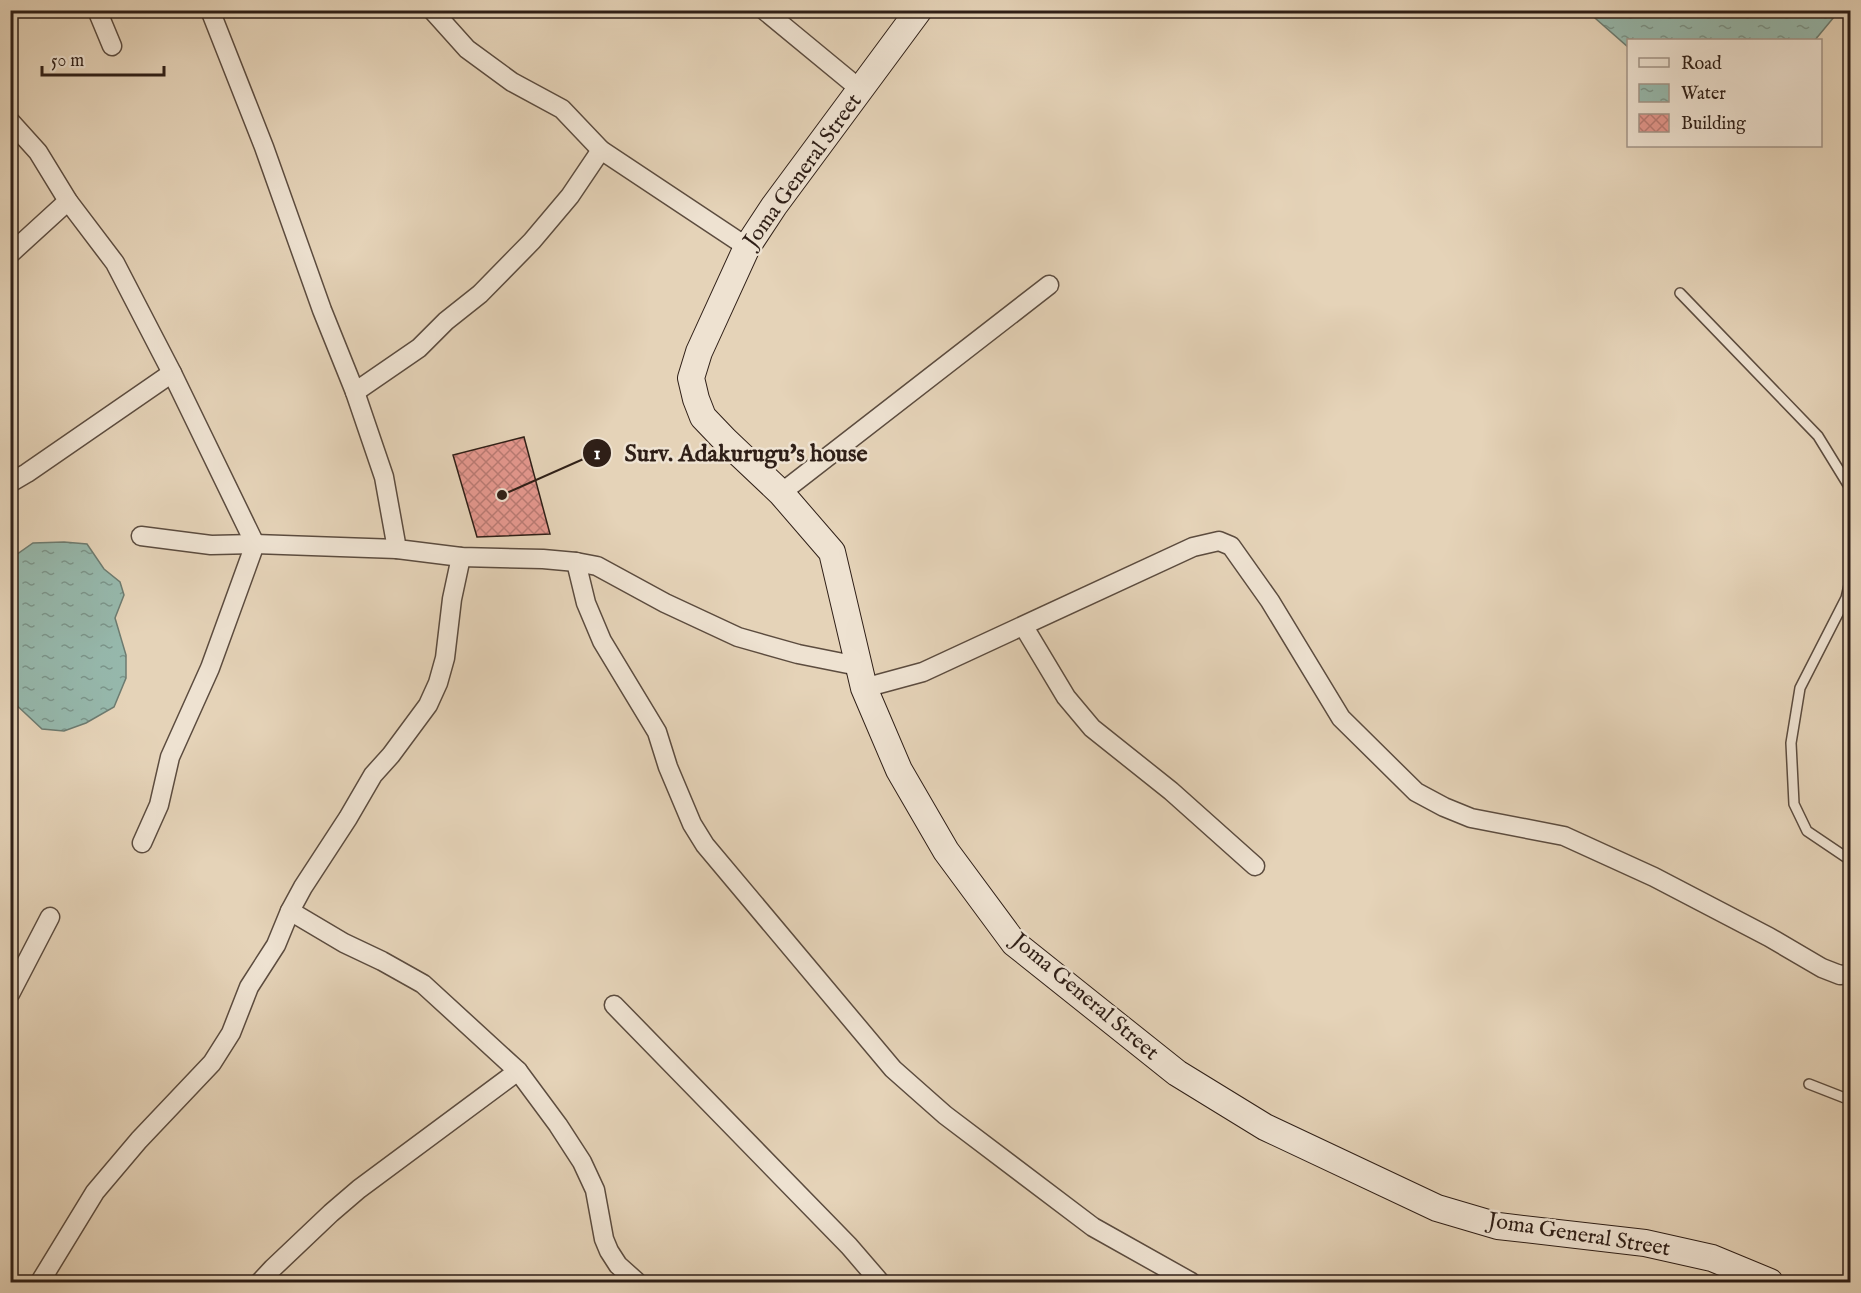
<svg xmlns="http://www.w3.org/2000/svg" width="1861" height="1293" viewBox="0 0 1861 1293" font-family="'IM FELL English',serif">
	<defs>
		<pattern id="water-ripples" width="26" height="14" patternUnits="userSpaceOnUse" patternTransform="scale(1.5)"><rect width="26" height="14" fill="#96b8ac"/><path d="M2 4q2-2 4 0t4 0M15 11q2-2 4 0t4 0" fill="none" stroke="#7b958b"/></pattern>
		<pattern id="building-cross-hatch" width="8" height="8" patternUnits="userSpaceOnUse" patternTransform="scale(1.5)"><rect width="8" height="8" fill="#e5988f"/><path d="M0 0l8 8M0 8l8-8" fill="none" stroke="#ba7b74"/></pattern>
	</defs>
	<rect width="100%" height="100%" fill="#e5d3b8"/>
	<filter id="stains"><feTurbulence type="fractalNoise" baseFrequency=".00333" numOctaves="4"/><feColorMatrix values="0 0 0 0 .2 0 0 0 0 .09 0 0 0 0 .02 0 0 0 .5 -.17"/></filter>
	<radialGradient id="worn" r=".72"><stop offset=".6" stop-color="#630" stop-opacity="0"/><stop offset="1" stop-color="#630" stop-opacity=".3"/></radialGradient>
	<g fill="url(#water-ripples)" stroke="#6d7b70" stroke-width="1.5">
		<path d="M1587,11h252l-24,29h-187v7z"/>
		<path d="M64,542l23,2 17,25 16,13 4,13 -9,23 11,37v23l-12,29 -28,16 -22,8 -22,-2 -31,-29 -1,-113 6,-32 17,-12z"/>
	</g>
	<path fill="url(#building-cross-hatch)" stroke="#2f1f17" stroke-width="1.5" d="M524,437l26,97 -73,3 -24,-82z"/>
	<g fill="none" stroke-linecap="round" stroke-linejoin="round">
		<g stroke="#5c4c3f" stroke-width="12">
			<g id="lane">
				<path d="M1680,293l138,143 32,52"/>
				<path d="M1850,581l-4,17 -46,90 -9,55 3,61 13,27 43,29"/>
				<path d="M1809,1084l41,16"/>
			</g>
		</g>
		<g stroke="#5c4c3f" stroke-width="21">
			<g id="street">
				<path d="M97,10l15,36"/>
				<path d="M210,10l54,137 58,163 33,82 29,85 13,72 64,8 82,2 33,3 21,4 68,37 73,34 60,17 60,12"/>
				<path d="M432,10l35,39 45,33 50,27 39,41 146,97"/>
				<path d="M764,10l97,80"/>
				<path d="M10,121l28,31 30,49 47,62 57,110 83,171 -45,124 -40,89 -11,48 -17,38"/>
				<path d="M10,254l58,-53"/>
				<path d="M355,392l64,-44 27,-27 34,-27 52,-53 38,-45 31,-46"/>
				<path d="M10,483l17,-10 145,-100"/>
				<path d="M781,493l268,-208"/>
				<path d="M141,536l70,9 44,-1 142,5"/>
				<path d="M576,562l10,41 16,38 55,91 11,35 24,57 13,21 188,224 52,46 148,112 98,55"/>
				<path d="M1024,627l42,70 26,31 79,63 84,75"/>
				<path d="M864,688l59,-16 270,-125 26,-6 12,5 39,55 71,117 75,74 28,15 27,11 93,18 90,41 115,60 53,31 18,7 10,-1"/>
				<path d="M290,911l54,32 38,18 41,23 95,87 40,54 24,37 13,28 9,49 5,12 9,14 19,17"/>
				<path d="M10,994l40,-77"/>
				<path d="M614,1005l235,241 31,36"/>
				<path d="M40,1282l55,-90 44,-52 73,-77 19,-30 18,-46 27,-42 14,-34 13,-24 45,-69 25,-43 18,-20 37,-50 10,-22 7,-25 7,-59 9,-42"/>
				<path d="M260,1282l13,-14 58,-55 28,-24 159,-118"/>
			</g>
		</g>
		<g stroke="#2f1f17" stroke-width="28">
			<path id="secondary" d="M919,10l-145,196 -27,41 -48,105 -8,26 5,21 7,18 22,23 56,53 51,59 32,136 35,82 47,81 68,92 163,130 88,54 172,81 61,18 147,17 67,15 58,24"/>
		</g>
		<use href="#lane" stroke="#eee2d1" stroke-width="9"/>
		<use href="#street" stroke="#eee2d1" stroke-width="18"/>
		<use href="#secondary" stroke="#eee2d1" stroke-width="26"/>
	</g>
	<g text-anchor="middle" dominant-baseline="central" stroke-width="5" stroke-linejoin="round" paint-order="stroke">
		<g font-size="22" fill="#2f1f17" stroke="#eee2d1">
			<text transform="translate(803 171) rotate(-54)">Joma General Street</text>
			<text transform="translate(1085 997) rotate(40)">Joma General Street</text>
			<text transform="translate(1579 1235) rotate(9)">Joma General Street</text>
		</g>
	</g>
	<path fill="none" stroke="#2f1f17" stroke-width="2" d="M502 495L597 453"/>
	<g fill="#2f1f17" stroke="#eee2d1" stroke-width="2">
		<circle cx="502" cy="495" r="6"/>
		<circle cx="597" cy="453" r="15"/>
	</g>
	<g font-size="18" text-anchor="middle" font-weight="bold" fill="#fff">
		<text x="597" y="459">1</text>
	</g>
	<g font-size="24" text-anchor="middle" font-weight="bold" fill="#2f1f17" stroke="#eee2d1" stroke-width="5" stroke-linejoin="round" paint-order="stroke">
		<text x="746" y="461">Surv. Adakurugu's house</text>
	</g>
	<rect width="1861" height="1293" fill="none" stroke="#e5d3b8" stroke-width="36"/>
	<rect x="12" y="12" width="1837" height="1269" fill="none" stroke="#2f1f17" stroke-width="3"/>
	<rect x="18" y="18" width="1825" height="1257" fill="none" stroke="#2f1f17" stroke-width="1.5"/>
	<rect x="1627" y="39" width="195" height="108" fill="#eee2d1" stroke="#a29487" stroke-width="1.5"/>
	<rect x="1639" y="58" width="30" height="9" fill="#eee2d1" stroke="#a29487" stroke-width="1.5"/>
	<text x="1681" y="69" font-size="18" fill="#2f1f17">Road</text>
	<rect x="1639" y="84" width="30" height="18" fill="url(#water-ripples)" stroke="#a29487" stroke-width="1.5"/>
	<text x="1681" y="99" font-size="18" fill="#2f1f17">Water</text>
	<rect x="1639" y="114" width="30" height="18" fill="url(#building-cross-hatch)" stroke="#a29487" stroke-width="1.5"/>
	<text x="1681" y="129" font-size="18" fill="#2f1f17">Building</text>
	<path d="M42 66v9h122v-9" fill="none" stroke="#2f1f17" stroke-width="3"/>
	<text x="51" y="66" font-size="18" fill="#2f1f17" stroke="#eee2d1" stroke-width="4.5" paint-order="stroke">50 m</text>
	<rect width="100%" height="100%" filter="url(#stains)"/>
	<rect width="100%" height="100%" fill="url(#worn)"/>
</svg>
